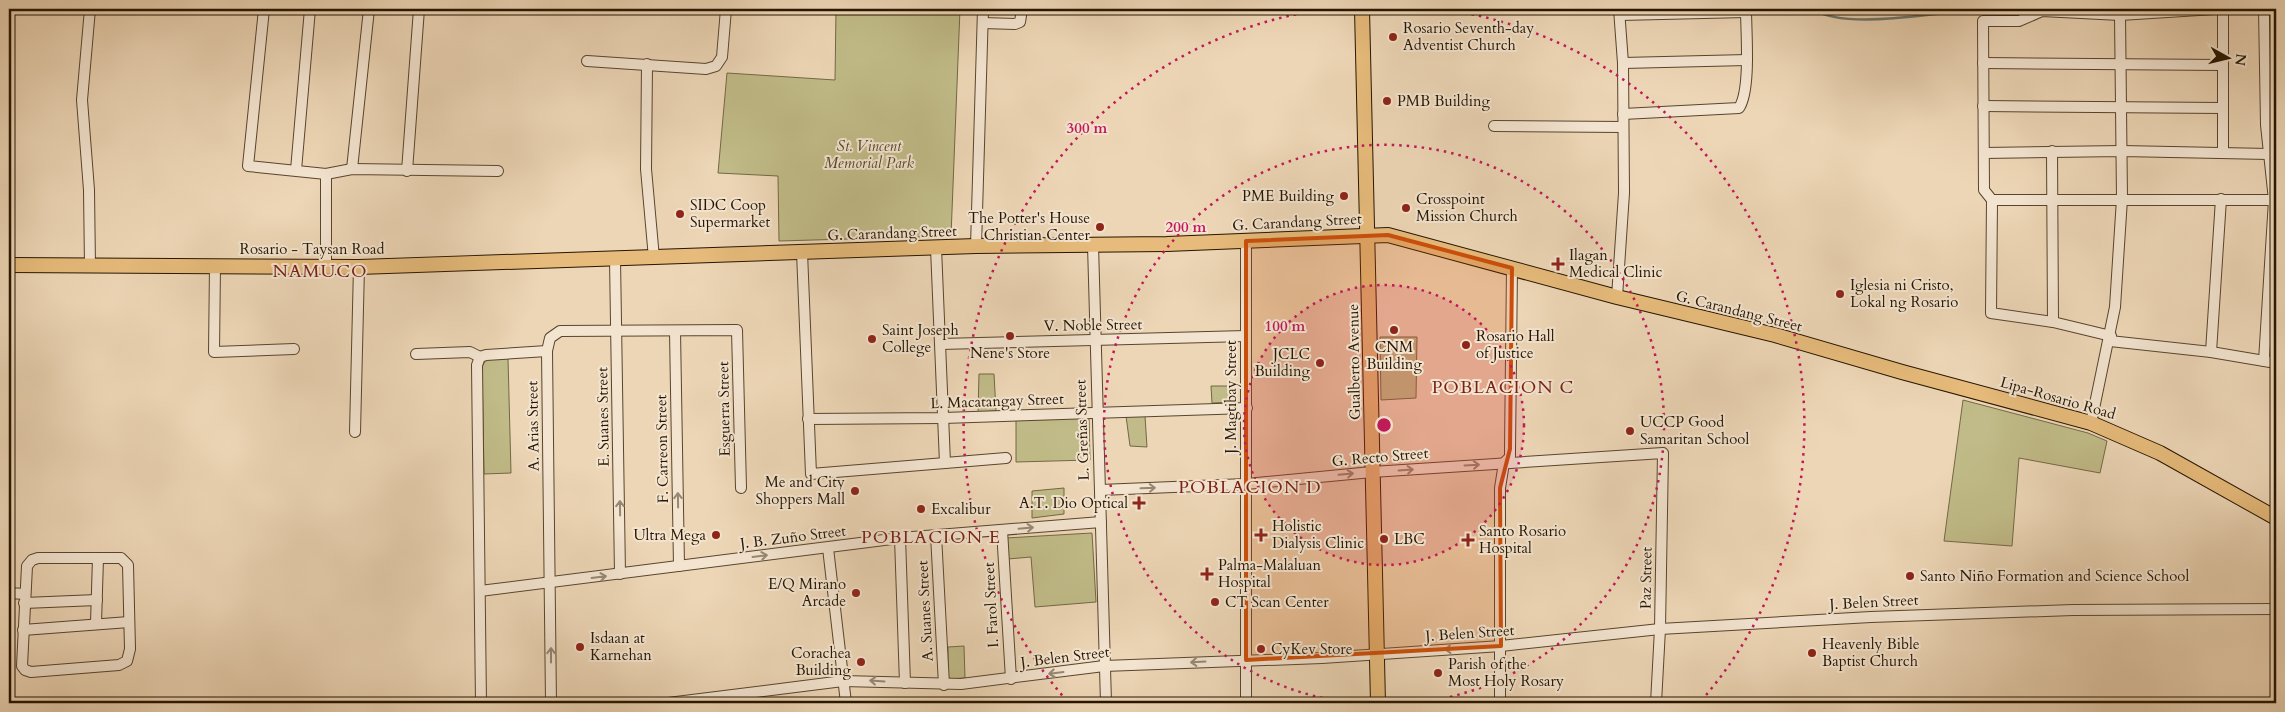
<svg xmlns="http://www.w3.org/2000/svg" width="2285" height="712" viewBox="0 0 2285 712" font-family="Cardo,serif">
	<rect width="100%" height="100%" fill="#edd6b6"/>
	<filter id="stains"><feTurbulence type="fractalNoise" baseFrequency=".004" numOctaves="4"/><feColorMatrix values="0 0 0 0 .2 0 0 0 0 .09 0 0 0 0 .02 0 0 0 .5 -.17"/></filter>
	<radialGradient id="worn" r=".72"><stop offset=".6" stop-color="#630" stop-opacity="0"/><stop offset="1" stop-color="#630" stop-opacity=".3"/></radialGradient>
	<g fill="#c0bb88" stroke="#736844">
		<path d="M836,9h124l-9,227 -172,5 -1,-65 -60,-3 9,-100 108,7z"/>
		<path d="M1380,337h37l-1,61 -35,2z"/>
		<path d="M508,358l3,115 -27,1 -2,-107 4,-8z"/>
		<path d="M979,374h15l2,37 -18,1z"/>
		<path d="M1211,386h24v16l-23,1z"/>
		<path d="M1963,400l125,33 19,8 -7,32 -81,-15 -7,88 -68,-5z"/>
		<path d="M1126,416h19l2,31 -17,-1z"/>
		<path d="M1089,417l1,43 -74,2v-42z"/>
		<path d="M1064,488v26l-32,4v-27z"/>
		<path d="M1092,533l4,69 -61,5 -4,-50 -23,2 -2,-21z"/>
		<path d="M964,646l1,32 -17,1v-32z"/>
	</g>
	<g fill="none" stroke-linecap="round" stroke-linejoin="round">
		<path stroke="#6d766e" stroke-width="2.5" d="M1812,9c32,20 106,6 144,3l8,-3"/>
		<g stroke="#58452e" stroke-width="12">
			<g id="minor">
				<path d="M90,9l-8,91 7,90 1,76"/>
				<path d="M264,9l-16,157 78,8 26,-5 146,2"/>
				<path d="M2215,9l-95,6 -78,-4 -23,10h-36l1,169 8,10h284"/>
				<path d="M2223,9v144"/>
				<path d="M2264,9l2,116 8,75 -10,161"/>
				<path d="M1620,15l126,-3"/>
				<path d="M983,23l32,1 5,-2 2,-13"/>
				<path d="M587,61l119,8 10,-3 6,-9 4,-48"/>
				<path d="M1623,63l124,-3"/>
				<path d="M1983,63l240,2"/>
				<path d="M647,64l-1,105 8,89"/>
				<path d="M1983,106l240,2"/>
				<path d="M1623,114l116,-6c12,-18 7,-76 7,-99"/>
				<path d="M1494,126l129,1"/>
				<path d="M2052,151l1,171"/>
				<path d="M1984,153l138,-2 147,3"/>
				<path d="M352,169l17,-160"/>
				<path d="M296,170l14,-161"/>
				<path d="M407,171l12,-162"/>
				<path d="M1992,200l-1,113 62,9 58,14"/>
				<path d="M1093,245l13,458"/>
				<path d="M976,246l7,-237"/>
				<path d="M936,248l9,215"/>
				<path d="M802,252l9,222 195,-16"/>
				<path d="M615,259l5,315"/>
				<path d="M215,265l-1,87 80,-3"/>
				<path d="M326,266v-92"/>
				<path d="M1617,297l7,-104 -1,-130 -4,-54"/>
				<path d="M675,331l4,235"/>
				<path d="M2110,341l101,11 65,11"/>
				<path d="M941,344l305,-8"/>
				<path d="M2211,352l10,-153"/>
				<path d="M416,354l54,-2 10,5"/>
				<path d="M808,419l135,-1 304,-10"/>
				<path d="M2091,423l24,-116 7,-108 -2,-184"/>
				<path d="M355,432l4,-165"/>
				<path d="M1100,490l146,-6 126,-12 291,-19 -3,176 -4,74"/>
				<path d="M1002,530l9,149"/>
				<path d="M936,535l8,150"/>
				<path d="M900,538l5,145"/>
				<path d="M828,548l18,155"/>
				<path d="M38,558h83l7,7 2,84 -3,12 -8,4 -88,7 -6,-2 -3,-4 5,-100 5,-6z"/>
				<path d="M480,591l420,-53 201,-16"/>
				<path d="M9,593l16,1"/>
				<path d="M24,603l73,-3"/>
				<path d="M96,623l2,-65"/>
				<path d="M23,630l106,-8"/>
				<path d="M481,703l-4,-338 3,-8 6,-2 61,-4"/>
				<path d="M551,703l-4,-352 3,-13 10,-7 177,-1 4,158"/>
				<path d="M668,703l175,-22 118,3 143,-18 218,-8 179,-12 159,-17 211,-12 202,-7 203,-1"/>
				<path d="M1246,703v-462"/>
				<path d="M1500,703v-215l4,-25 6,-6v-8l2,-181"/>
			</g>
		</g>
		<g stroke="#261500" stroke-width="16">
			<g id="major">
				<path d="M1362,9l16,694"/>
				<path d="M9,265l350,2 617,-21 191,-2 221,-9 229,62 158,38 127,37 189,51 69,30 116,65"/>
			</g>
		</g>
		<use href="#minor" stroke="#f3e4d0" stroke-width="10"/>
		<use href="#major" stroke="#e6bb7b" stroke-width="14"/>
	</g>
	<defs><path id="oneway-shaft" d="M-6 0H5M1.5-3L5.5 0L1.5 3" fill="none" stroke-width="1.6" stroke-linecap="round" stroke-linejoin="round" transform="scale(1.25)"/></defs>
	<g stroke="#978772">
		<use href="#oneway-shaft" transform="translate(1472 465) rotate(-3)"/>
		<use href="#oneway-shaft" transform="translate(1406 470) rotate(-4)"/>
		<use href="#oneway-shaft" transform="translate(1346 474) rotate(-5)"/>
		<use href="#oneway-shaft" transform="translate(1148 488) rotate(-2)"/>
		<use href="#oneway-shaft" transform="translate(678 500) rotate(-91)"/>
		<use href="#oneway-shaft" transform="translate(620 508) rotate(-91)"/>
		<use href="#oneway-shaft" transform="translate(1026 528) rotate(-5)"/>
		<use href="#oneway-shaft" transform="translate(760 556) rotate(-7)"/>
		<use href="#oneway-shaft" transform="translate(599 577) rotate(-7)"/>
		<use href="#oneway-shaft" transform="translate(1452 649) rotate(176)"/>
		<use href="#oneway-shaft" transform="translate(551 655) rotate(-90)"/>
		<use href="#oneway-shaft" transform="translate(1198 662) rotate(177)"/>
		<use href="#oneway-shaft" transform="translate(1056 673) rotate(173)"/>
		<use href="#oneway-shaft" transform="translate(877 681) rotate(-176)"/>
	</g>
	<path fill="#cb4f0a" fill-opacity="0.2" stroke="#cb4f0a" stroke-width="4" stroke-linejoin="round" d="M1388,235l124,33 -2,181 -10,39 1,158 -255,14v-419z"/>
	<circle cx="1384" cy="425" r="140" fill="#c2185b" fill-opacity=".12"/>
	<g fill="none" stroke="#c2185b" stroke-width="2.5" stroke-dasharray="2.5 5">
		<circle cx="1384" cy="425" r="140"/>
		<path d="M1352 703A280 280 0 1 1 1416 703"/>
		<path d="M1067 701A420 420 0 0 1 1326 9M1442 9A420 420 0 0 1 1701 701"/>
	</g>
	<g fill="#8f2418" stroke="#f3e4d0" stroke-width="2">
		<circle cx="1393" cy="37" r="5"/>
		<circle cx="1387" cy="101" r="5"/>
		<circle cx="1344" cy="196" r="5"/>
		<circle cx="1406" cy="208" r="5"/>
		<circle cx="680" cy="214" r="5"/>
		<circle cx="1100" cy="227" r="5"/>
		<path d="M1555.5 256.5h5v5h5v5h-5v5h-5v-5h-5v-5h5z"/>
		<circle cx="1840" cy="294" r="5"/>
		<circle cx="1394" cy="330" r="5"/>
		<circle cx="1010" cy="336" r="5"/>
		<circle cx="872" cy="339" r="5"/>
		<circle cx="1466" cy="345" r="5"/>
		<circle cx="1320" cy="363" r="5"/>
		<circle cx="1630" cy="431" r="5"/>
		<circle cx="855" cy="491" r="5"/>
		<path d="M1136.5 495.5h5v5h5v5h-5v5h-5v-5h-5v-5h5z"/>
		<circle cx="921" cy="509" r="5"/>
		<circle cx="716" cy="535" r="5"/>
		<path d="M1258.5 527.5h5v5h5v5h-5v5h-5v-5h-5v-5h5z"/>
		<circle cx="1384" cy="539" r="5"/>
		<path d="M1465.5 532.5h5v5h5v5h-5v5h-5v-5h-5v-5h5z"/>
		<path d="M1204.5 566.5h5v5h5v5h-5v5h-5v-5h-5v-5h5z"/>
		<circle cx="1910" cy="576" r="5"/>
		<circle cx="856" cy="593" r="5"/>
		<circle cx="1215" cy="602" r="5"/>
		<circle cx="580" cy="647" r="5"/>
		<circle cx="1261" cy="649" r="5"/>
		<circle cx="1812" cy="653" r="5"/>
		<circle cx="861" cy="662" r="5"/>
		<circle cx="1438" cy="673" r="5"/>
	</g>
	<g text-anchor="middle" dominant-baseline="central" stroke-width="4" stroke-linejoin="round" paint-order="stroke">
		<g font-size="15" fill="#261500" stroke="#f3e4d0" text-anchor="start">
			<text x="1403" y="28">Rosario Seventh-day<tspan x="1403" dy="17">Adventist Church</tspan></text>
			<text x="1397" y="101">PMB Building</text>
			<text x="1334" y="196" text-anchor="end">PME Building</text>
			<text x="1416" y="199">Crosspoint<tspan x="1416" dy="17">Mission Church</tspan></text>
			<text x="690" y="205">SIDC Coop<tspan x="690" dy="17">Supermarket</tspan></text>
			<text x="1090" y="218" text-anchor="end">The Potter's House<tspan x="1090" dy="17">Christian Center</tspan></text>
			<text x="1569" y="255">Ilagan<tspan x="1569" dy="17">Medical Clinic</tspan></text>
			<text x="1850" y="285">Iglesia ni Cristo,<tspan x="1850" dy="17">Lokal ng Rosario</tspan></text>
			<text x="882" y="330">Saint Joseph<tspan x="882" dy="17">College</tspan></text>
			<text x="1476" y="336">Rosario Hall<tspan x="1476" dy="17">of Justice</tspan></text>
			<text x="1394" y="347" text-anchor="middle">CNM<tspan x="1394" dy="17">Building</tspan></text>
			<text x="1010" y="353" text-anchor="middle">Nene's Store</text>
			<text x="1310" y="354" text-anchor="end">JCLC<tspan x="1310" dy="17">Building</tspan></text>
			<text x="1640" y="422">UCCP Good<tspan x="1640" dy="17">Samaritan School</tspan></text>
			<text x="845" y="482" text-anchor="end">Me and City<tspan x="845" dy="17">Shoppers Mall</tspan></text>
			<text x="1128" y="503" text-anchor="end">A.T. Dio Optical</text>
			<text x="931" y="509">Excalibur</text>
			<text x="1272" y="526">Holistic<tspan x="1272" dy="17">Dialysis Clinic</tspan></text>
			<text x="1479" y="531">Santo Rosario<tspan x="1479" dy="17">Hospital</tspan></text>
			<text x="706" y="535" text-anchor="end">Ultra Mega</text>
			<text x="1394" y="539">LBC</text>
			<text x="1218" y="565">Palma-Malaluan<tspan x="1218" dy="17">Hospital</tspan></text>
			<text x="1920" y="576">Santo Niño Formation and Science School</text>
			<text x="846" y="584" text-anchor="end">E/Q Mirano<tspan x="846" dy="17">Arcade</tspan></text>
			<text x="1225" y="602">CT Scan Center</text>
			<text x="590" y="638">Isdaan at<tspan x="590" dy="17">Karnehan</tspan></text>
			<text x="1822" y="644">Heavenly Bible<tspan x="1822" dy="17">Baptist Church</tspan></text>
			<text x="1271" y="649">CyKev Store</text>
			<text x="851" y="653" text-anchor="end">Corachea<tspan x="851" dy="17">Building</tspan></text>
			<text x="1448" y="664">Parish of the<tspan x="1448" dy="17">Most Holy Rosary</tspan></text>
		</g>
		<g font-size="15" font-style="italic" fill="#544729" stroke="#f3e4d0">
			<text x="869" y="146">St. Vincent<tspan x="869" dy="17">Memorial Park</tspan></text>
		</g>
		<g font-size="15" fill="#261500" stroke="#f3e4d0">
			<text transform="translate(1297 222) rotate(-3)">G. Carandang Street</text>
			<text transform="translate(892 233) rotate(-2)">G. Carandang Street</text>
			<text x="312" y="249">Rosario - Taysan Road</text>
			<text transform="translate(1739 311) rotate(14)">G. Carandang Street</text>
			<text transform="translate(1093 325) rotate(-1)">V. Noble Street</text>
			<text transform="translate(1354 362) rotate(-91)">Gualberto Avenue</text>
			<text transform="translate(1231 397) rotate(-90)">J. Magtibay Street</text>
			<text transform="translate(2058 398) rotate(16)">Lipa-Rosario Road</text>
			<text transform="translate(997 401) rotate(-2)">L. Macatangay Street</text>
			<text transform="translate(724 409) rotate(-91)">Esguerra Street</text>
			<text transform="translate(603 417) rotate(-91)">E. Suanes Street</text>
			<text transform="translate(533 426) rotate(-91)">A. Arias Street</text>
			<text transform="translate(1082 430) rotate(-92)">L. Greñas Street</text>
			<text transform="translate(662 449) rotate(-91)">F. Carreon Street</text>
			<text transform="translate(1380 457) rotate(-5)">G. Recto Street</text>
			<text transform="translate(793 537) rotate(-7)">J. B. Zuño Street</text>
			<text transform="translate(1646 578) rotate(-89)">Paz Street</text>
			<text transform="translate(1874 602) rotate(-3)">J. Belen Street</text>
			<text transform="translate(991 605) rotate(-93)">I. Farol Street</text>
			<text transform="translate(925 611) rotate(-93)">A. Suanes Street</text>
			<text transform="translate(1470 633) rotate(-4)">J. Belen Street</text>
			<text transform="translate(1065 657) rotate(-7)">J. Belen Street</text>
		</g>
		<g font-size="18" letter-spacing="1" fill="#7a1f14" stroke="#f3e4d0">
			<text x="320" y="271">NAMUCO</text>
			<text x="1503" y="387">POBLACION C</text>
			<text x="1250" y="487">POBLACION D</text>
			<text x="931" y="537">POBLACION E</text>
		</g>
	</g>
	<circle cx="1384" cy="425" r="8" fill="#c2185b" stroke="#f3e4d0" stroke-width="2.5"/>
	<g font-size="15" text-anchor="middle" font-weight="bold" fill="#c2185b" stroke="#f3e4d0" stroke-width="4" stroke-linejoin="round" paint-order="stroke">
		<text x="1087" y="133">300 m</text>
		<text x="1186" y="232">200 m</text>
		<text x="1285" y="331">100 m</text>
	</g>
	<rect width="2285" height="712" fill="none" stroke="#edd6b6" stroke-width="30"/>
	<rect x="10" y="10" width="2265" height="692" fill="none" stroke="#261500" stroke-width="2.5"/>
	<rect x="15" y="15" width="2255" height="682" fill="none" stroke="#261500"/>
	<g transform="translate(2228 58) rotate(98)" stroke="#f3e4d0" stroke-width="4" paint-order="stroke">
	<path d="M0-4L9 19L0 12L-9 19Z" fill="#261500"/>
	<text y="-8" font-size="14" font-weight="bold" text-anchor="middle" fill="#261500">N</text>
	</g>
	<rect width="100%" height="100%" filter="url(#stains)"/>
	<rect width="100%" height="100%" fill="url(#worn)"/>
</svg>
